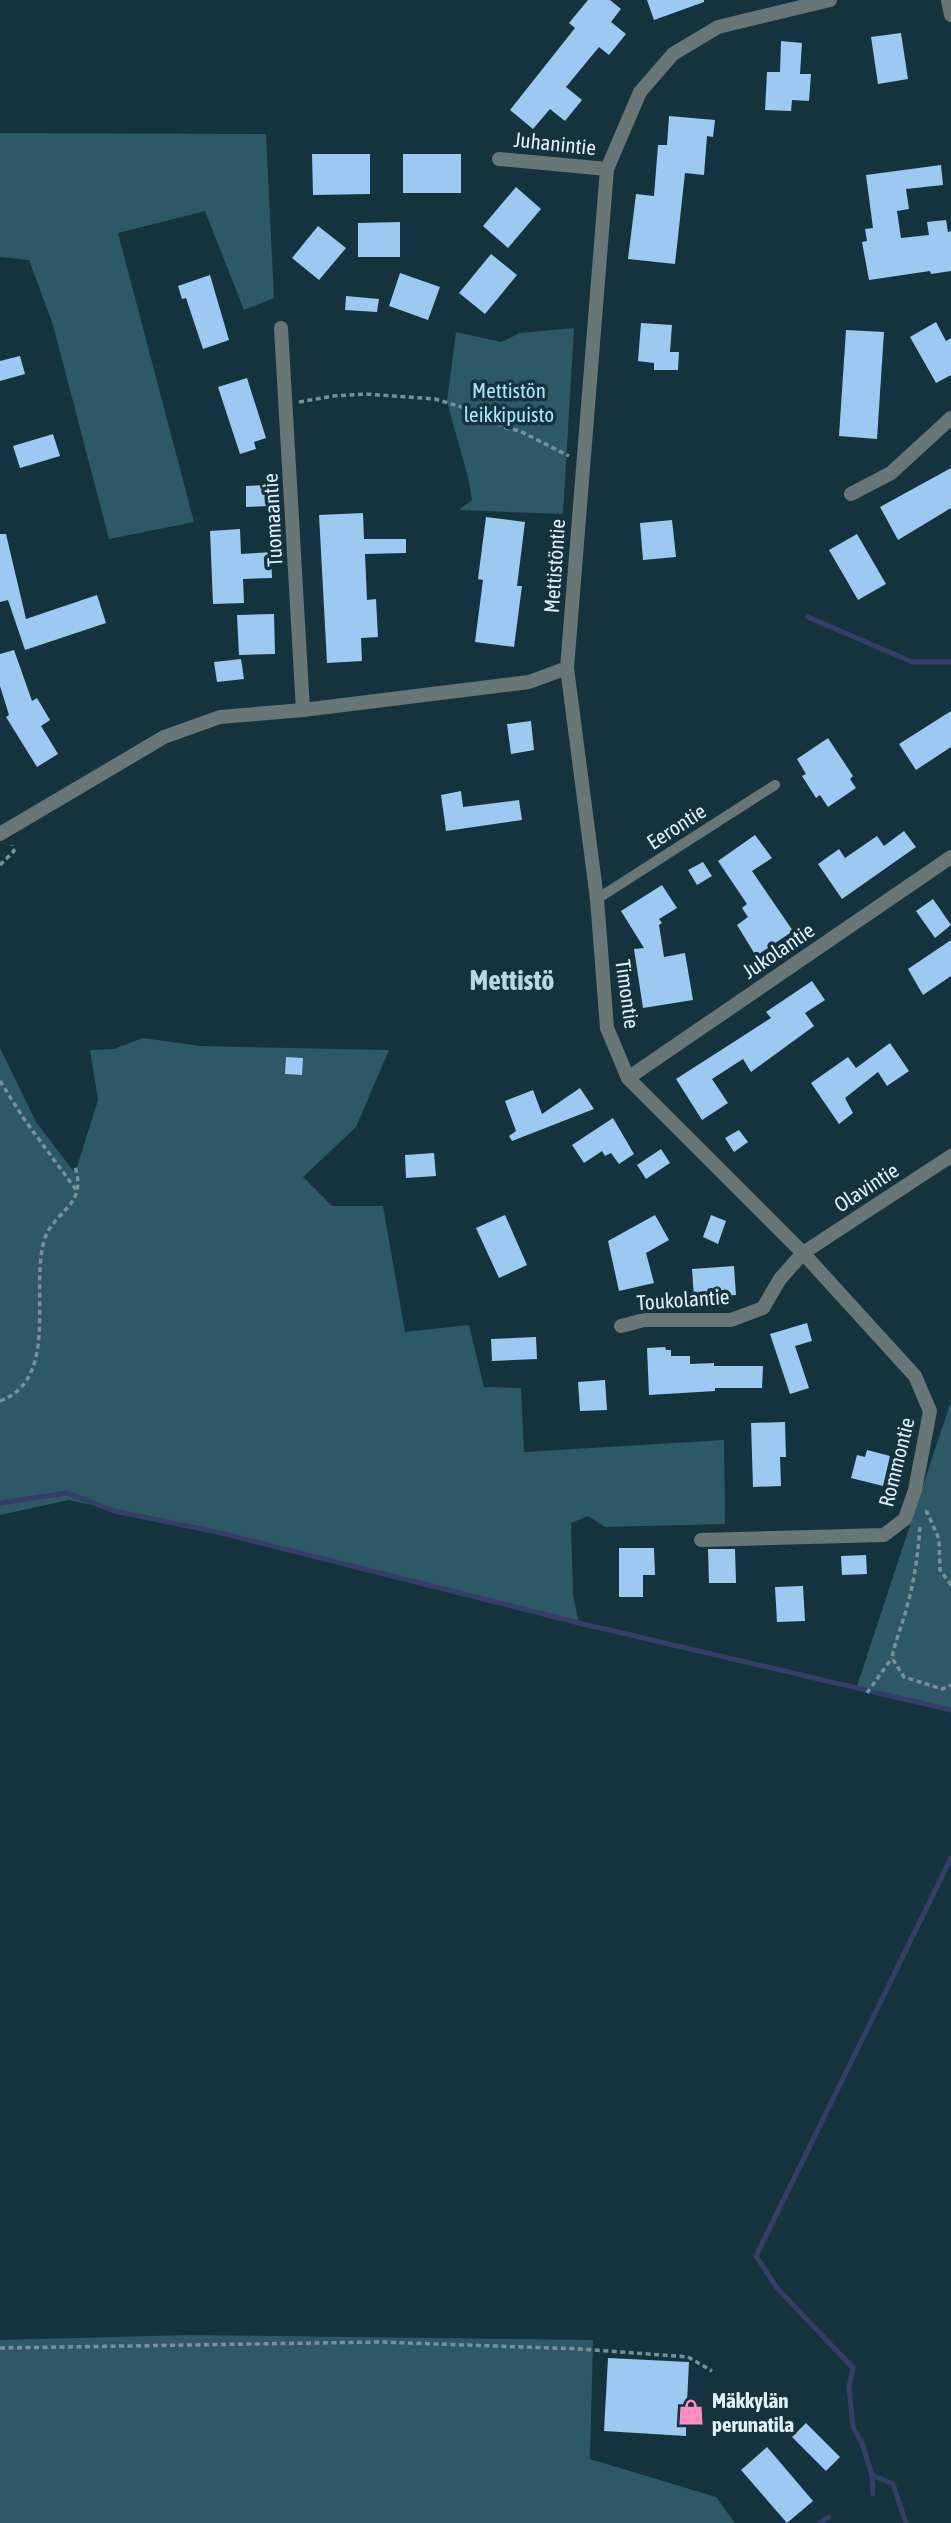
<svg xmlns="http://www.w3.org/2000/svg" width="951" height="2523" viewBox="0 0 951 2523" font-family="'Asap Condensed',sans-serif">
	<rect width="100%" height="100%" fill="#15333c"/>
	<g fill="#2d5865">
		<path d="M0,133l266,1 8,164 -30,12 -39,-99 -87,22 76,289 -85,17 -56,-214 -24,-65 -29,-3z"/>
		<path d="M574,328l-11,186 -104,-4 13,-10 -4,-23 -21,-75 9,-70 45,10 19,-9z"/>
		<path d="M143,1038l57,8 189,4 -33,77 -53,50 29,29h51l22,126 64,-7 15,62 37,1 3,64 200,-12 1,84 -120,3 -17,-11 -17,7 2,72 6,28 -362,-91 -148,-32 -69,15v-467l36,74 39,51 23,-73 -8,-50 24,-1z"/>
		<path d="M951,1401v309l-94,-24z"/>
		<path d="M189,2335l404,5 -3,119 126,38 19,26h-735v-183z"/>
	</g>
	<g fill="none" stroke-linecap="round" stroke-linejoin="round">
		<g stroke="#343e69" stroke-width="5">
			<path d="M808,617l104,45h39"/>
			<path d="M0,1503l67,-10 47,18 103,21 362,91 372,87"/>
			<path d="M872,2475l21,9 13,39"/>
			<path d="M873,2494l-1,-19 -10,-32 -9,-16 -4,-40 4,-19 -76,-80 -21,-32 195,-398"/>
			<path d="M819,2523l10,-6"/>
		</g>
	</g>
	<g fill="#9bc9f1">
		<path d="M588,0h22l11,9 -10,13 15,12 -17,21 -10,-8 -33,40 16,13 -17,21 -15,-12 -17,20 -23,-19 65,-82 -6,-5z"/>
		<path d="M647,0h57v2l-50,18z"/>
		<path d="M901,33l7,46 -30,5 -7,-47z"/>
		<path d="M781,41l21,2 -2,31h11l-2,27 -17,-1 -1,11 -26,-1 2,-38h13z"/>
		<path d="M669,116l46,4 -2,17 -6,-1 -3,39 -19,-2 -10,91 -47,-5 8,-65 18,2 4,-51h9z"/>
		<path d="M312,154h58v40l-57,1z"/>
		<rect x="403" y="154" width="58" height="39"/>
		<path d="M941,165l2,20 -37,4 3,20 -12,2 4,27 28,-3 -2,-13 19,-2 2,12 3,-1v40l-20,3 -1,-3 -61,9 -7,-38 5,-1 -2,-12 8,-1 -7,-53z"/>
		<path d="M516,187l25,22 -33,39 -25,-22z"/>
		<path d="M400,222v35h-42v-34z"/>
		<path d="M318,226l28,22 -27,32 -27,-22z"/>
		<path d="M491,254l26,21 -32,39 -26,-21z"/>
		<path d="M400,273l40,14 -12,33 -39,-14z"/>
		<path d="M210,275l19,65 -26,9 -17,-51 -4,1 -4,-13z"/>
		<path d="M346,296l33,3 -2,13 -32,-2z"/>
		<path d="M936,322l10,19 5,-3v37l-15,8 -26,-46z"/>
		<path d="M641,323l31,2 -2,27h9l-1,18h-24v-7l-16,-2z"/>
		<path d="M846,330l38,2 -7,107 -38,-3z"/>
		<path d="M20,356l5,18 -25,7v-20z"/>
		<path d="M247,378l19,60 -12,4 2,7 -16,5 -22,-67z"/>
		<path d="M53,434l7,22 -40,12 -7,-22z"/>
		<path d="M951,468v40l-53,32 -18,-33z"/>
		<path d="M267,485l1,21 -22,1v-21z"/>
		<path d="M363,513l1,26h42v14l-41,1 2,46 9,-1 2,38 -17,1 1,23 -35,2 -8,-148z"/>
		<path d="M486,517l39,5 -8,64h5l-8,61 -39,-5 8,-62 -5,-1z"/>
		<path d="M672,520l4,37 -33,3 -3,-37z"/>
		<path d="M240,529l1,25 30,-2 1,26 -29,1 1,24 -31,1 -3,-73z"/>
		<path d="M0,534h6l20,85 71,-24 9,28 -81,27 -17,-50 -8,2z"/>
		<path d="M857,534l29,50 -28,16 -29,-50z"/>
		<path d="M274,614l1,40 -36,1 -2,-40z"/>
		<path d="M14,650l18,51 5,-3 13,22 -9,6 17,28 -21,13 -31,-50 3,-2 -9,-29v-32z"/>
		<path d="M241,659l3,20 -27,3 -3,-20z"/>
		<path d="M951,711v36l-35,23 -17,-26z"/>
		<path d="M531,721l3,29 -23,4 -4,-30z"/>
		<path d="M828,738l25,38 -3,3 6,9 -28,19 -8,-12 -4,3 -14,-22 4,-2 -9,-15z"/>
		<path d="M461,791l2,16 56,-7 3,20 -76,11 -5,-36z"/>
		<path d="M904,831l12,16 -74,52 -24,-35 21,-15 6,9 32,-22 7,10z"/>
		<path d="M755,835l17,23 -20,13 41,60 -37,25 -19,-31 11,-8 -6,-9 5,-4 -29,-43z"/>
		<path d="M703,862l9,14 -15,9 -9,-15z"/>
		<path d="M662,885l15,23 -18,11 3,4 -3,2 5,32 21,-4 8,47 -50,8 -9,-59 10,-1 -23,-37z"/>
		<path d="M933,899l18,26 -16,13 -19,-27z"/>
		<path d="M951,940v36l-28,19 -15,-26z"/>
		<path d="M812,981l13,19 -20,13 9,13 -63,46 -8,-13 -31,20 16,24 -26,17 -26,-41 95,-61 -5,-6z"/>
		<path d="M890,1043l19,28 -22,15 -9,-14 -33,26 8,15 -14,11 -28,-41 37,-26 8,11z"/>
		<path d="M286,1057l17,1 -1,17 -17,-1z"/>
		<path d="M580,1088l14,21 -82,32 -3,-5 7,-5 -11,-30 28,-11 9,24z"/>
		<path d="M613,1118l21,36 -15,10 -8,-11 -6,3 -3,-5 -18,12 -12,-18z"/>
		<path d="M739,1130l9,12 -14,10 -9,-14z"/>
		<path d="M661,1149l9,14 -24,16 -9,-14z"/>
		<path d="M434,1153l2,23 -30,2 -1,-23z"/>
		<path d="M505,1215l22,50 -28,13 -23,-50z"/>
		<path d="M655,1215l14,25 -23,13 8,30 -35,8 -11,-50z"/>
		<path d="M711,1215l15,6 -8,23 -15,-7z"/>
		<path d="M734,1266l2,29 -42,3 -2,-29z"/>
		<path d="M807,1323l5,18 -17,5 14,42 -19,6 -20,-60z"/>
		<path d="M536,1337l1,22 -45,2 -1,-22z"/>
		<path d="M665,1347l1,3h5v6h19v8l24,-1v3h49l-1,22h-47v3l-66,4 -2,-47z"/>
		<path d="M605,1380l2,30 -27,1 -2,-29z"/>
		<path d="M785,1422l1,35h-6l1,29 -28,1 -2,-64z"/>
		<path d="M867,1450l23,6 -7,30 -32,-8 6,-23 8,2z"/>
		<path d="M619,1548h35l1,27h-12v22h-24z"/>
		<path d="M708,1549h27l1,34h-27z"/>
		<path d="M866,1555l1,19 -25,1 -1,-19z"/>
		<path d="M803,1586l2,35 -28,1 -2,-35z"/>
		<path d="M608,2358l81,4 -2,40 10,1 -2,20 -9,-1v14l-82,-5z"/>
		<path d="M806,2423l34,34 -14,14 -34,-34z"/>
		<path d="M767,2447l46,54 -26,22 -46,-53z"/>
	</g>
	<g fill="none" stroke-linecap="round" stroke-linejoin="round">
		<g stroke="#789097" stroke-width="3.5" stroke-dasharray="5 3.5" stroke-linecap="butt">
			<path d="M299,402l35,-6 32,-2 69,5 43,13 28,16 14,3 49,25"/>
			<path d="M0,865l14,-14 -2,-6"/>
			<path d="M0,1081l24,38 53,72"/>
			<path d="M0,1401c60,-22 30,-110 44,-160 9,-31 44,-34 31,-74"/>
			<path d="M925,1512h2l12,27 1,31 11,15"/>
			<path d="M920,1527c-2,28 -6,56 -14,83 -4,16 -11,31 -14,48l12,19 38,12 9,-4"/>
			<path d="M867,1693l25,-35"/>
			<path d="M0,2348l379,-6 202,7 107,8 24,14"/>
		</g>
		<path stroke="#687675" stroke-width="10" d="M597,899l178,-114"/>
		<g stroke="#687675" stroke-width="14">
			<path d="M948,0l3,15"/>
			<path d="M499,159l108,10"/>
			<path d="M281,328l22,382"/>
			<path d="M851,494l40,-21 60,-55"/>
			<path d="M567,668l30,231 10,129 21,50 175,175 112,123 15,35 -15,79 -10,29 -21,16 -183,5"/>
			<path d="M0,834l164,-97 56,-20 83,-7 226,-28 38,-14 40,-499 33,-77 33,-38 45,-27 112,-27"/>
			<path d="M628,1078l323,-221"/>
			<path d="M621,1326l23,-6h87l32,-12 17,-29 23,-26 148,-97"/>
		</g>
	</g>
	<defs>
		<g id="shop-bare" transform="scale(2.1)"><path d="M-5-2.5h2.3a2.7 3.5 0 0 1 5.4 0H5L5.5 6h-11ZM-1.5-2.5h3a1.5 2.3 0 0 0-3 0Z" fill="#fc8fc1" stroke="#15333c" stroke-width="2.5" paint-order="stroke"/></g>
	</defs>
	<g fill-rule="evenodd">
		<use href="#shop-bare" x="691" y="2412"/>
	</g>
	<g text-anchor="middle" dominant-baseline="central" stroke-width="7" stroke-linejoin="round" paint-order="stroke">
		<g font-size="21" fill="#e0f1f6" stroke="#15333c">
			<text transform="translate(555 143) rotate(6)">Juhanintie</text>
			<text transform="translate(272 520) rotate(-93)">Tuomaantie</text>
			<text transform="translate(554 566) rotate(-86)">Mettistöntie</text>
			<text transform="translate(676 826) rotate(-33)">Eerontie</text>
			<text transform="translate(778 950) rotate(-34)">Jukolantie</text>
			<text transform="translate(628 994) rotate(82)">Timontie</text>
			<text transform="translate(866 1187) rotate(-33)">Olavintie</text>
			<text transform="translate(683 1299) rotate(-4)">Toukolantie</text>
			<text transform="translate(896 1462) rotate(-76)">Rommontie</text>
		</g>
		<g font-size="21" fill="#ade6f8" stroke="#15333c">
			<text x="509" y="390">Mettistön<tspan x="509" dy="24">leikkipuisto</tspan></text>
		</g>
		<g font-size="21" font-weight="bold" fill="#e0f1f6" stroke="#15333c" text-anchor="start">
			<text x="712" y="2400">Mäkkylän<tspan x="712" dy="24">perunatila</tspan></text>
		</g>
		<g font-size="28" font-weight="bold" fill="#b6d8e3" stroke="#15333c">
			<text x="512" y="980">Mettistö</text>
		</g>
	</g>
</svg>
